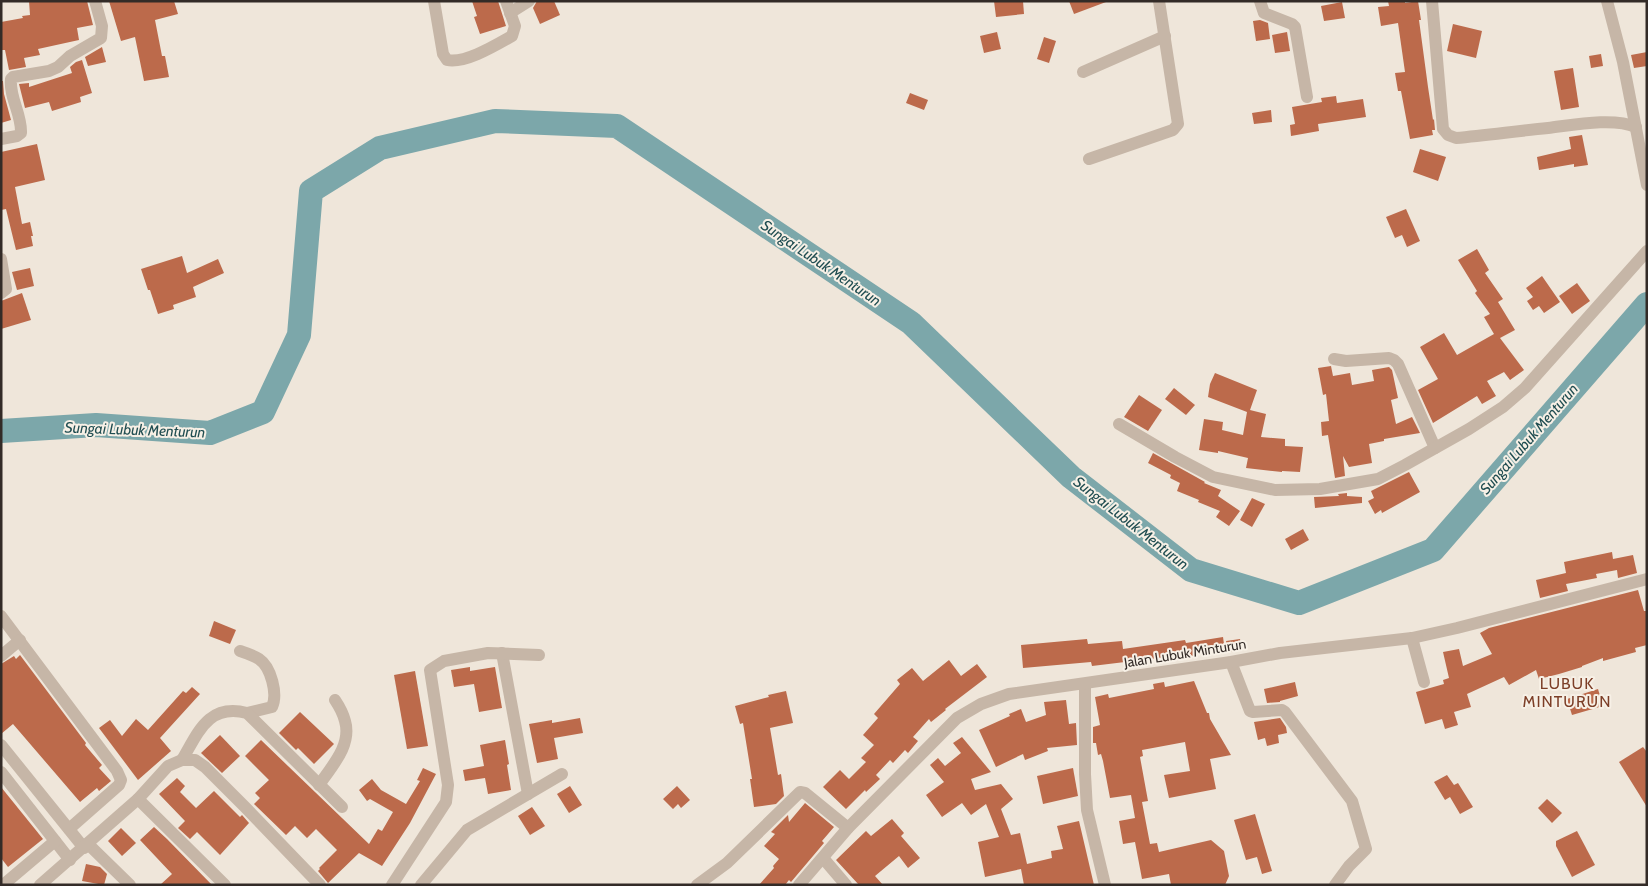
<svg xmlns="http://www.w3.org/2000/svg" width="1648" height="886" viewBox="0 0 1648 886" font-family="Cabin,sans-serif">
	<rect width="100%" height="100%" fill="#efe6da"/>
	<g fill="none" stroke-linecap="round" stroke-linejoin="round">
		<path stroke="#7ca7aa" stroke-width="24" d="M1,431l95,-6 114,8 53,-21 36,-77 12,-144 69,-43 115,-27 122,5 294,197 160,154 120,93 108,33 134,-53 214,-246"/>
	</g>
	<g fill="#bc6a4b">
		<path d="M29,1h58l6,24 -16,3 2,12 -41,9 2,6 -16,3 2,9 -17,3 -4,-20h-4v-28l22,-4 -1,-2 8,-1z"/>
		<path d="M109,1h65l4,13 -23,6 7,36h3l4,21 -25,4 -9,-44 -14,4z"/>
		<path d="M472,1h26l8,25 -26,8 -6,-17 3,-1z"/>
		<path d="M537,1h17l6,14 -20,9 -7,-16z"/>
		<path d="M994,1h29l1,13 -28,3z"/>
		<path d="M1069,1h37v1l-32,12z"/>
		<path d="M1388,1h17v2l13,-2 3,19h-2l9,67 5,33 1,-1 1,11h-3l1,5 -23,4 -9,-48h-3l-3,-18 10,-1 -7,-49 -17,3 -3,-19 11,-1z"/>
		<path d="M1342,2l3,16 -21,3 -3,-15z"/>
		<path d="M1260,20l8,3 2,16 -14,2 -3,-20z"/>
		<path d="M1453,24l29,7 -6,27 -29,-7z"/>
		<path d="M997,32l4,17 -17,4 -4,-17z"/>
		<path d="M1287,32l3,19 -15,2 -3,-18z"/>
		<path d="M1044,37l12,4 -7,22 -12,-4z"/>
		<path d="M102,47l4,15 -18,4 -3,-9z"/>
		<path d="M1647,52v14l-13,2 -3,-13z"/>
		<path d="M1601,54l2,12 -12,2 -2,-12z"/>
		<path d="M82,60l10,33 -12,4 1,5 -29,9 -3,-9 -24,6 -6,-24 10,-1v4l43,-14 -2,-6 6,-5z"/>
		<path d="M1573,68l6,39 -18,3 -7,-39z"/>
		<path d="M1,81h2l1,13 7,26 -10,3z"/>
		<path d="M910,93l18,7 -4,10 -18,-7z"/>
		<path d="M1336,96l1,7 26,-4 3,18 -48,7 1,7 -28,5 -1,-11 5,-1 -3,-17 30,-5 -1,-4z"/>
		<path d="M1271,110l1,12 -18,2 -2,-11z"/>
		<path d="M1582,135l6,30 -14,2v-3l-35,6 -2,-13 34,-8 -2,-12z"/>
		<path d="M37,144l8,36 -30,7 7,37 8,-2 3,14h-2l2,10 -17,4 -10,-41 -5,1v-58z"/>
		<path d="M1420,149l26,8 -8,24 -25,-9z"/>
		<path d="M1406,209l14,32 -13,6 -5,-12 -7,3 -9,-21z"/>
		<path d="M1477,249l12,21 -4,3 18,26 -5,3 17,28 -15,8 24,32 -14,10 -6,-8 -17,9 9,15 -14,8 -5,-8 -44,27 -15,-33 20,-11 -18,-32 24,-14 13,22 37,-21 -10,-17 6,-3 -15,-21 2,-2 -19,-31z"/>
		<path d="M182,256l5,17 31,-14 6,14 -31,14 3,10 -23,8 1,4 -16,5 -8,-24h-2l-7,-21z"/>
		<path d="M30,268l4,18 -17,4 -5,-18z"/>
		<path d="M1542,276l18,26 -16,11 -5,-7 -6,4 -6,-9 6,-4 -7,-9z"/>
		<path d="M1577,283l13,18 -18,13 -13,-18z"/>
		<path d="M22,293l9,27 -30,9v-28z"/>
		<path d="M1331,366l2,10 17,-3 2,12 22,-4 -2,-11 17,-3 3,3 6,28 -7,2 5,24 16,-7 8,16 -36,6v2l-15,3 3,19 -23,4 -6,-11 2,20 -10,2 -7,-43 -6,1 -1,-14 8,-1 -3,-27 -3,1 -5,-27z"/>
		<path d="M1215,373l42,17 -7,20 16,4 -5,23 24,2v7l18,1 -3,25 -18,-1v1l-36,-4 2,-10 -30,-7v2l-19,-3 5,-31 19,3 -1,8 21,5 4,-23 -39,-15 2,-13z"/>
		<path d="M1174,388l21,17 -9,10 -21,-16z"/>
		<path d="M1139,395l23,15 -14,21 -24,-14z"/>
		<path d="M1153,453l52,29 -1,1 17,7 -3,6 22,15 -11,15 -13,-9 4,-6 -22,-9 1,-2 -22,-9 3,-8 -10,-5 1,-3 -23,-12z"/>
		<path d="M1409,472l11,20 -38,21 -1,-3 -6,4 -7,-13 6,-3 -3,-7z"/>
		<path d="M1347,493v3l15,1v6l-47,5 -1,-11 25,-1 -1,-2z"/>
		<path d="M1252,498l13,6 -13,23 -12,-7z"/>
		<path d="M1303,529l6,11 -18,10 -6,-11z"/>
		<path d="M1612,552l1,7 20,-4 4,18 -19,5 -1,-8 -21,4 1,4 -31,6 2,7 -28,7 -4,-18 30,-7 -2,-11z"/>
		<path d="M1638,590l6,21h3v34l-12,3 1,4 -33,9v-3l-21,8v1l-23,7 -20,5 -3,-9 -27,15 -5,-8 -37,17 4,13 -17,5 4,13 -13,4 -3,-10 -17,5 -9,-32 28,-8 -1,-4 6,-2 -6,-26 16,-3 4,17 29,-12 -12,-21 9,-5z"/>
		<path d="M214,621l22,9 -6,14 -21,-8z"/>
		<path d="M1223,637l2,14 -34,5v-2l-99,12 -1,-4 -68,6 -2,-23 66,-6 1,5 34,-3 1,8 62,-9 1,3z"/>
		<path d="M1240,639l2,10 -14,3 -2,-11z"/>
		<path d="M20,655l66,88 -1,2 17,20 -3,3 12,13 -12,10 -2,-3 -17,14 -67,-78 -12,10v-70l13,-8 2,3z"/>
		<path d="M949,660l12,16 16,-12 10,13 -42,32 1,1 -15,12 -2,-3 -16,18 5,4 -10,12 -3,-3 -12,13 -3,-3 -14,15 4,4 -14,13 -1,-2 -19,19 -23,-22 17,-17 9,9 17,-17 -5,-4 13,-13 -11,-10 15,-17 -4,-4 26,-30 -3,-4 15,-12 11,13z"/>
		<path d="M470,667v4l25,-4 7,41 -23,4 -5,-28 -20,3 -3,-17z"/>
		<path d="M415,671l13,75 -21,3 -13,-74z"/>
		<path d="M1194,681l13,32h2l1,6 21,36 -21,4 6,30 -47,9 -5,-23 26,-4 -5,-29 -43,8 1,6 -3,1 8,44 -6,1 8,42 7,-1 2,9 52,-12 13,11 5,25 -4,9h-54l-2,-11 -27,5 -7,-37 -12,2 -4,-23 16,-3 -4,-23 -21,3 -7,-37 -2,-7 -3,1 -2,-12h-3v-16l7,-2 -5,-28 13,-3 1,4 45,-9 -1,-5 11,-2 1,5z"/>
		<path d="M1295,682l3,14 -18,5v1l-13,1 -3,-14z"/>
		<path d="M192,687l8,7 -40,44 11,13 -33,29 -39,-52 11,-8 12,16 14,-17 12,11 35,-39 3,2z"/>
		<path d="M1598,689l5,17 -31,9 -5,-16z"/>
		<path d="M786,691l7,32 -23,5 8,47 3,-1 3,22 -8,8 -22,3 -4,-28h2l-9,-56 -3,1 -5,-18 34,-9 -1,-2z"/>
		<path d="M1066,700l3,24 7,-1 1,22 -30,3 1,3 -23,9 -2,-6 -27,13 -17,-37 31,-14 -1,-2 12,-5 5,13 20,-7 -2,-13z"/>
		<path d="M300,712l34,32 -20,20 -16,-16 -2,2 -17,-17z"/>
		<path d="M580,718l3,15 -29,5 4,21 -21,4 -8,-39 23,-4v3z"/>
		<path d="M1280,718l6,9 1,6 -9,2 1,8 -12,3 -2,-8 -7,2 -4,-18z"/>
		<path d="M220,735l20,21 -18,17 -21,-20z"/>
		<path d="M962,737l29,35 -20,7 4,11 26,-6 12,15 -12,10 10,26 9,-2 7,31 25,-6 -1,-7 12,-2 -6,-23 22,-5 15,64h-70l-3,-16 -36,8 -7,-35 21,-5 -13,-33 -15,11 -9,-12 -20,14 -16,-22 18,-13 -14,-17 8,-7 7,8 16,-13 -8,-10z"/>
		<path d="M261,740l108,104 9,-15 4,2 11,-19 -23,-13 -3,2 -8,-11 13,-11 9,11 25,14 14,-23 -3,-1 6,-12 13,6 -26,49 -28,43 -23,-13 -31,30 -10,-12 2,-2 -1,-1 18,-18 -21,-21 -9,9 -12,-12 -9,9 -32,-31 6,-6 -5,-5 14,-13 -24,-24z"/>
		<path d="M505,740l4,24 -2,1 4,25 -23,4 -3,-16 -20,3 -2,-11 21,-4 -4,-21z"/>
		<path d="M1643,747l4,5v55l-28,-45z"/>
		<path d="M1073,768l5,28 -35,8 -6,-28z"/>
		<path d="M1447,775l7,10 4,-2 15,24 -13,7 -10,-17 -5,3 -11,-18z"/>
		<path d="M177,778l8,8 -5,6 16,16 18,-17 26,26 2,-2 7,8 -29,32 -23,-23 -7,7 -12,-11 7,-7 -26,-27z"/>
		<path d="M570,786l12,19 -13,8 -12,-19z"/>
		<path d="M677,786l13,14 -9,8 -3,-4 -5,5 -10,-10z"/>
		<path d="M1,787l42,52 -35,28 -7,-9z"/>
		<path d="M1547,799l15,14 -10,10 -14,-15z"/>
		<path d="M805,803l29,24 -12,14 2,2 -33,39 -2,-2 -4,5h-26l15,-17 -1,-2 6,-7 -15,-13 11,-12 -4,-2 17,-17 1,7z"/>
		<path d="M532,807l13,19 -15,9 -12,-19z"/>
		<path d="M1255,814l17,57 -10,3 -5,-17 -11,3 -12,-40z"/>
		<path d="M892,819l12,14 -3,3 19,22 -12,10 -9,-12 -24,20 8,9h-24l-23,-25 30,-29 5,5z"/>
		<path d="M154,827l13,12 45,46h-52l12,-11 -32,-34z"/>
		<path d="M121,828l15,15 -14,13 -14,-15z"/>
		<path d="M1577,831l18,34 -23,12 -16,-31v-5z"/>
		<path d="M86,864l14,3 7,7 -3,11 -22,-4z"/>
	</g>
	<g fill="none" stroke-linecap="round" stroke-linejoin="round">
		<g stroke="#c6b6a7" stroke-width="12">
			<path d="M434,1l9,53 4,6c18,4 49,-15 65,-24l3,-10 -9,-25"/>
			<path d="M1260,1l4,12 28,11 3,3 12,70"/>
			<path d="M1432,1l11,128 5,6 8,3c31,-3 62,-7 92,-10 25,-3 65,-11 88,-1"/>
			<path d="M1607,1l16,61 24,123"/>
			<path d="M510,13l19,-12"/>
			<path d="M1083,72l82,-36"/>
			<path d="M1,139l16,-3 4,-3c1,-18 -12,-36 -10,-54l2,-2 36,-6 9,-4 12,-11 31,-18 1,-12 -7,-25"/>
			<path d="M1089,159l84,-29 5,-6 -19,-123"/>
			<path d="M1,259l5,30 -5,4"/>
			<path d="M1334,359l12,2 43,-3 5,2 4,4 37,84"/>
			<path d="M1119,424l56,33 38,20 62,13 45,-1 58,-10 27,-14 64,-36 34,-22 22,-19 122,-137"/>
			<path d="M1,616l116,155 4,9 -2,5 -50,44"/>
			<path d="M1412,638l12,44"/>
			<path d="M240,651c6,2 13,4 19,8 12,8 19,35 13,48l-25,6"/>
			<path d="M502,653l26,141"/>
			<path d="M1,656l19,-16"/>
			<path d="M1231,662l19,49 3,1 29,-2 3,2 67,89 14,48 -17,17 -14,19"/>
			<path d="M1085,684v90l2,36 18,75"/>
			<path d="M1,745l83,103"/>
			<path d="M182,760c16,-27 26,-57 65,-47l95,94"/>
			<path d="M1,772l69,88"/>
			<path d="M319,785c13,-19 33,-40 26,-64 -2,-8 -6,-15 -10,-21"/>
			<path d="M138,799l87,86"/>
			<path d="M88,844l42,41"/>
			<path d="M823,858l23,27"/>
			<path d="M3,885l52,-44"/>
			<path d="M40,885l98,-86 30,-33 14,-6h13l10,7 40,40 75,78"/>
			<path d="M392,885l54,-83 2,-17 -18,-115 14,-9 44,-8 51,2"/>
			<path d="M421,885l46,-55 95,-56"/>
			<path d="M697,885l30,-22 73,-71 5,1 43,35"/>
			<path d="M799,885l49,-57 109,-110 24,-14 28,-10 222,-32 49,-9 132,-15 45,-10 190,-49"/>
		</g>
	</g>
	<g text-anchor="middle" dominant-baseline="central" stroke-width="4" stroke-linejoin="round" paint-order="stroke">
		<g font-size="14" fill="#332b27" stroke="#f7f0e6">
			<text transform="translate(1185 653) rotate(-9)">Jalan Lubuk Minturun</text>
		</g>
		<g font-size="15" font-style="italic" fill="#204d51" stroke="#f7f0e6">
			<text transform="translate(821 263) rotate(34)">Sungai Lubuk Menturun</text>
			<text transform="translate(135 430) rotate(2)">Sungai Lubuk Menturun</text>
			<text transform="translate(1529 439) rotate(-49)">Sungai Lubuk Menturun</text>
			<text transform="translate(1131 523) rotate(38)">Sungai Lubuk Menturun</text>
		</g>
		<g font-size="16" letter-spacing="1" fill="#7c3e27" stroke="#f7f0e6">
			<text x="1567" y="683">LUBUK<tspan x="1567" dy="18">MINTURUN</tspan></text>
		</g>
	</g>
	<rect width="1648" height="886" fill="none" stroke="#332b27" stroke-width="5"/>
</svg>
